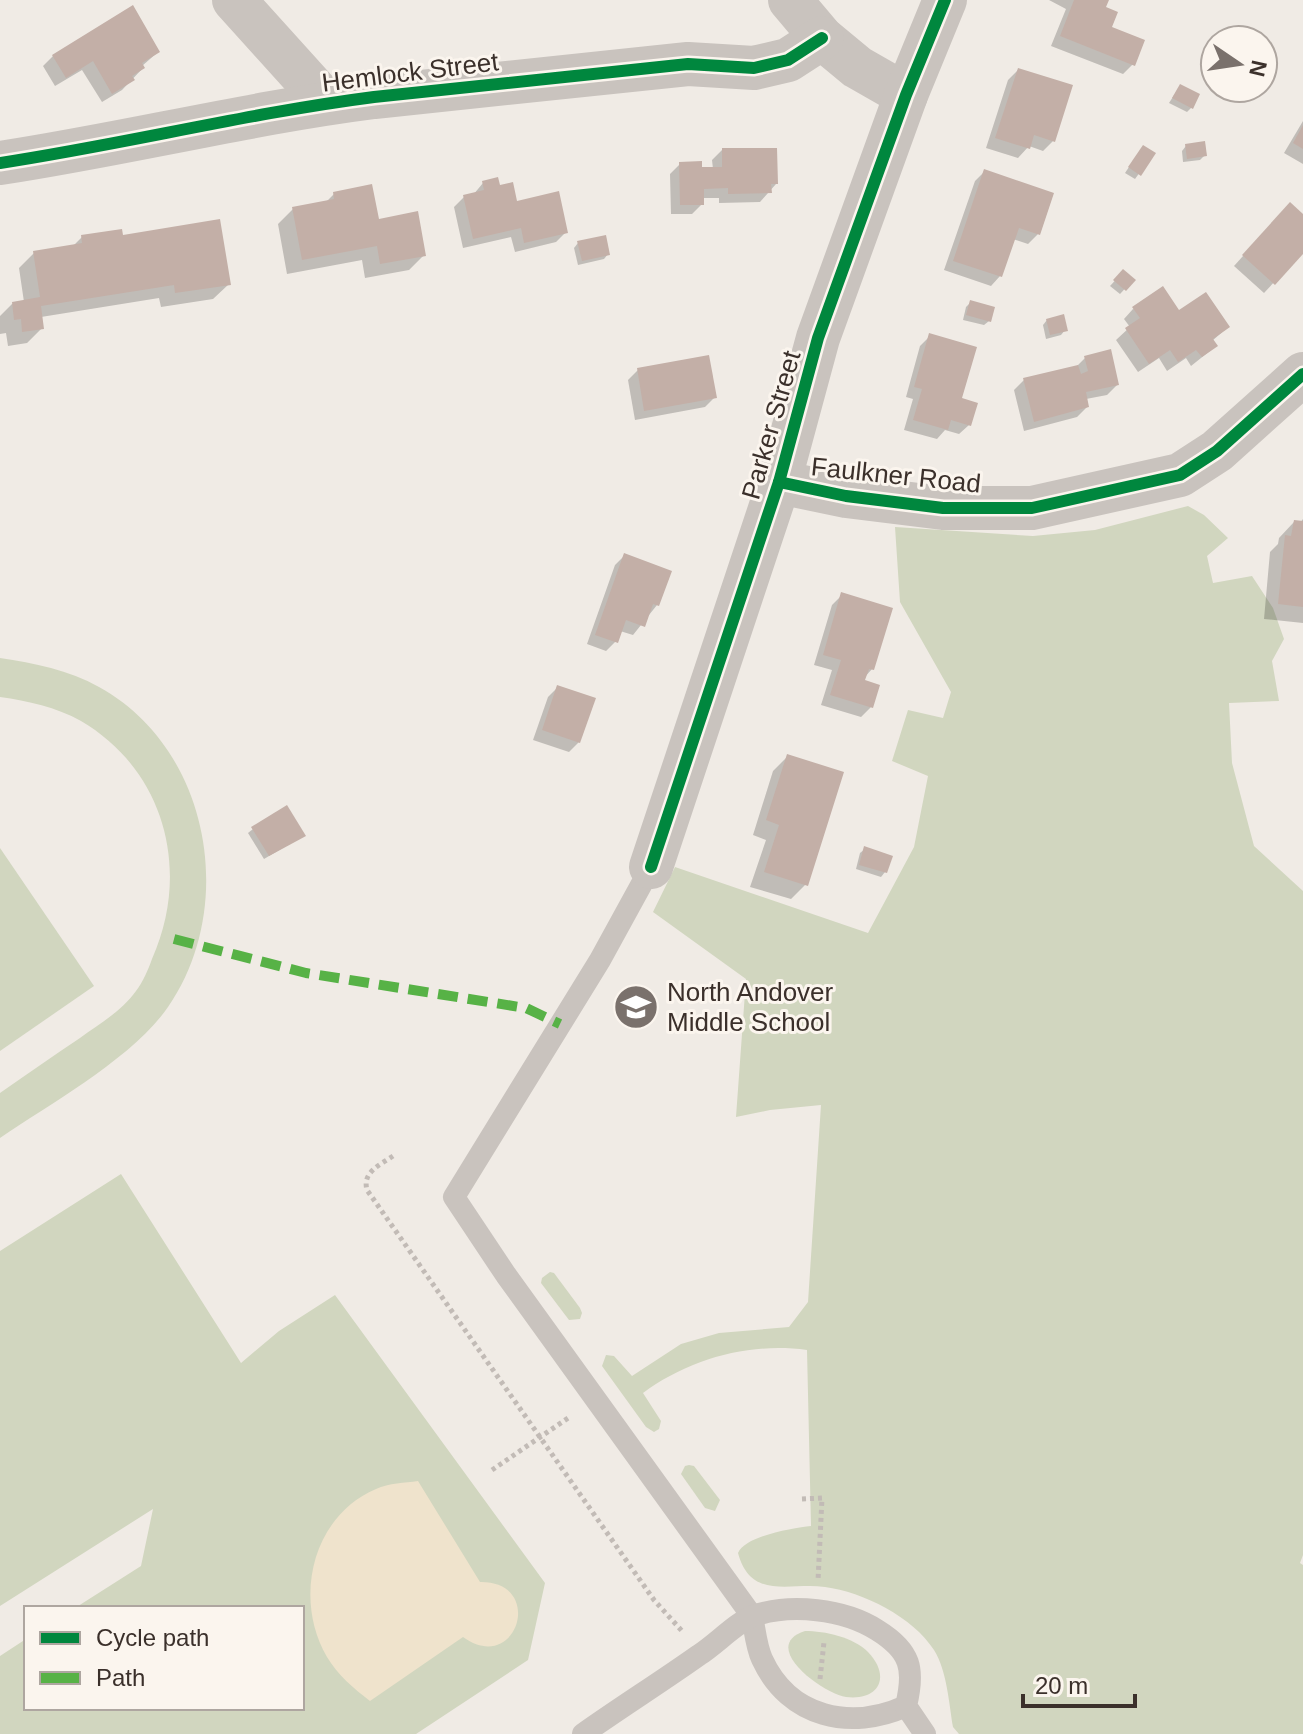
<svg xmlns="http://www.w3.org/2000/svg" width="1303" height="1734" viewBox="0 0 1303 1734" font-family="Arial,sans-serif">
	<rect width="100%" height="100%" fill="#f0ebe5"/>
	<g fill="#d1d6bf">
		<path d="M1188,506l16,9 24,23 -21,18 6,27 39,-7 21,32 11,31 -12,22 7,40 -50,2 3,60 22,83 49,45v664l-3,8 3,2v169h-344l-6,-7c-4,-24 -6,-56 -19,-77 -21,-33 -71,-58 -109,-63 -35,-5 -74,14 -87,-34 7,-17 55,-25 73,-27l-4,-176c-58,-8 -118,9 -164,43l18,28 -2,8 -5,3 -8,-5 -44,-61 4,-11 8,1 18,20 49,-32 38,-11 70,-6 19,-25 13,-197 -51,5 -34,7 10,-138 -93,-67 22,-45 193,66 46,-86 14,-71 -36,-15 16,-51 35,8 8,-26 -51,-90 -5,-75 138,9 62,-6z"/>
		<path d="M0,658c34,5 69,12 99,29 111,61 139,219 69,320 -35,51 -117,96 -168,131v-45c27,-19 53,-37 80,-55 19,-14 42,-27 56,-47 7,-9 12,-21 16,-32 39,-87 14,-188 -71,-238 -25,-14 -53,-20 -81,-24z"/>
		<path d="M0,848l94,138 -94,65z"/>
		<path d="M121,1174l120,189 38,-32 56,-36 210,288 -17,77 -112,74h-416v-78l26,-17v69h276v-100h-227l66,-42 12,-57 -153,97v-355z"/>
		<path d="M550,1272l4,1 26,35 2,5 -2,6 -11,1 -28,-37 1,-5z"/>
		<path d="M689,1465l5,1 26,34 -5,11 -10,-3 -24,-34 4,-8z"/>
		<path d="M805,1631c20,0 48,6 63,21 23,24 12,49 -22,45 -23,-3 -88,-51 -41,-66z"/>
	</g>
	<path fill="#efe3cc" d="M418,1481l62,101c66,-1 37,94 -17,55l-93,64c-17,-13 -32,-26 -43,-44 -34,-58 -15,-141 49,-168 13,-6 29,-6 42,-8z"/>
	<g fill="#0003">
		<path d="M1049,0h58l-3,8 5,20 24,36 -10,10 -72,-28 15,-37z"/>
		<path d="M158,52l-16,14 1,2 -21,22 -20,12 -20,-32 -27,16 -12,-20 10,-10z"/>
		<path d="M1018,70l35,71 -10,10 -14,-5 -11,12 -32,-10 22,-68z"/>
		<path d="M1180,86l12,21 -5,5 -18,-9z"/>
		<path d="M1303,121v43l-19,-11z"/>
		<path d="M1186,146l19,9 -5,5 -17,2 -1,-11z"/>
		<path d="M722,150l54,34 -16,18 -41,1v-5h-17v6l-10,10h-21l-1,-40 10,-10 20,5h13l-1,-9z"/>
		<path d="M1139,152l14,2 -18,25 -10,-6z"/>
		<path d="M985,171l53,63 -10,10 -15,-5 -13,37 -9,10 -47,-16 31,-89z"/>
		<path d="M483,183l15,5 18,15 50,29 -10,10 -41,10 -4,-15 -48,11 -9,-41 10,-10 9,-2z"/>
		<path d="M334,194l43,27 47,34 -15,15 -44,8 -3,-18 -75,14 -9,-50 15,-15 32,-6z"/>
		<path d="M1280,215l23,2v34l-39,42 -30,-27z"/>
		<path d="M82,237h40l107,47 -16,15 -52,8 -2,-9 -118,19 1,11 -15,15 -19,3 -2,-13 -6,1v-18l12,-12 12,-2 -5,-34 15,-15 38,-6z"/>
		<path d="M578,243l30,11 -4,5 -26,6 -4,-17z"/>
		<path d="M1123,272l10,8 -13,14 -10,-8z"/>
		<path d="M971,302l18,19 -5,4 -21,-5 3,-13z"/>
		<path d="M1133,309l45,4 50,14 -16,14 4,5 -25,20 -5,-8 -19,13 -8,-13 -21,14 -22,-32 14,-13 -6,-8z"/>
		<path d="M1047,320l18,10 -4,5 -15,4 -3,-14z"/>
		<path d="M930,336l39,89 -10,9 -14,-4 -8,9 -33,-9 9,-31 -7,-2 14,-51z"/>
		<path d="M1085,358l32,27 -10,10 -21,4 1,8 -10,10 -53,14 -10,-41 10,-10 51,-12z"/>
		<path d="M638,370l77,27 -10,10 -70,13 -7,-40z"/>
		<path d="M1303,519v104l-39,-4 6,-67 8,-8 1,-6 15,-16 6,1z"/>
		<path d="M625,555l32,50 -24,30 -13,-4 -4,10 -10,10 -19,-7 28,-79z"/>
		<path d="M842,595l30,74 -9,10 8,28 -10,10 -40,-12 11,-35 -18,-5 18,-60z"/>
		<path d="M558,687l21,55 -10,10 -36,-12 15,-43z"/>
		<path d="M788,756l18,128 -15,15 -41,-12 16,-47 -13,-5 20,-64z"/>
		<path d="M253,829l50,7 -39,23 -16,-26z"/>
		<path d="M865,849l20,23 -4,5 -25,-8 4,-16z"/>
	</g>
	<g fill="#c3afa7">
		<path d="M1074,0h35l-3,7 12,5 -6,15 33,13 -10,26 -75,-30z"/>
		<path d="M133,5l27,47 -18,11 3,5 -13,8 3,4 -23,14 -19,-33 -27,17 -14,-23z"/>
		<path d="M1018,68l55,17 -18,57 -21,-7 -4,14 -35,-11z"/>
		<path d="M1180,84l20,10 -7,15 -21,-11z"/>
		<path d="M1303,125v24l-10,-6z"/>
		<path d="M1205,141l2,15 -20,3 -2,-15z"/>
		<path d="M1143,145l13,8 -15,23 -13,-9z"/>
		<path d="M722,148h55l1,36h-7l1,9 -44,1v-6l-24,1v16h-24l-1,-43 23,-1v6h20z"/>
		<path d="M984,169l70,24 -14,42 -21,-7 -17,49 -49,-16z"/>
		<path d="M498,177l2,8 13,-3 4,19 42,-10 9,42 -44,10 -3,-15 -48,11 -10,-44 21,-5 -2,-9z"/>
		<path d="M372,184l7,35 39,-8 8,45 -46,8 -3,-18 -75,14 -10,-53 42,-8 -1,-7z"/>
		<path d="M1290,202l13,12v40l-28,31 -33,-30z"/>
		<path d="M220,219l11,66 -56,8 -1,-8 -133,21 3,23 -22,3 -1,-13 -7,1 -2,-18 28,-5 -7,-46 49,-8 -1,-8 41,-6 1,6z"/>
		<path d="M606,235l4,20 -28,6 -5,-20z"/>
		<path d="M1123,269l13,11 -10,11 -13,-11z"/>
		<path d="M1163,286l16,24 27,-18 24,35 -17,12 5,7 -16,11 -6,-7 -18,12 -8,-12 -21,14 -24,-36 15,-10 -8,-11z"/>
		<path d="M970,300l25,7 -4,15 -25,-7z"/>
		<path d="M1064,314l4,17 -18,4 -4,-16z"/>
		<path d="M929,333l48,14 -15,51 16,5 -7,23 -20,-6 -3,10 -35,-10 9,-31 -8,-2z"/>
		<path d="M1111,349l8,36 -33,7 3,15 -55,15 -11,-44 55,-13 3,9 7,-3 -4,-15z"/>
		<path d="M709,355l8,43 -73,13 -7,-43z"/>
		<path d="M1294,520l9,1v86l-25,-3 7,-69 6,1z"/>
		<path d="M624,553l48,18 -13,35 -6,-2 -8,23 -19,-7 -8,23 -23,-8z"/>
		<path d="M841,592l52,16 -19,62 -5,-1 -4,11 15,5 -7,23 -43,-13 11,-35 -18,-5z"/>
		<path d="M557,685l39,13 -16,45 -38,-13z"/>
		<path d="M787,754l57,18 -36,114 -44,-14 15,-47 -13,-5z"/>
		<path d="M287,805l19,31 -37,20 -18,-29z"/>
		<path d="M864,846l29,10 -6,17 -28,-8z"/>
	</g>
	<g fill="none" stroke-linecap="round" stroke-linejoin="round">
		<g stroke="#c2bbb6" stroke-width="5" stroke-dasharray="4 4" stroke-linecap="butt">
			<path d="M393,1156c-13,9 -31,16 -26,34l287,410 28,31"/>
			<path d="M492,1470l79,-54"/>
			<path d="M802,1499l20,-1 -4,83"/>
			<path d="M820,1679l4,-37"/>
		</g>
		<g stroke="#c9c3be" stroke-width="22">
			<path d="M651,867l-51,93 -146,237 52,78 246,341c3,14 4,30 10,43 27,59 89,72 144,47"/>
			<path d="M583,1734c38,-27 78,-52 116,-79 16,-10 38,-33 54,-39 38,-13 91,-7 124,14 34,21 38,39 29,76l19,28"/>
		</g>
		<g stroke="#c9c3be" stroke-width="44">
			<path d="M234,0l93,103"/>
			<path d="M790,0l32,38 35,29 49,28"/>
			<path d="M0,163c125,-19 249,-50 374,-66l314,-33 66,4 34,-8 34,-22"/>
			<path d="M779,482l67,14 97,12h89l148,-33 37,-24 86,-77"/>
			<path d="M651,867l128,-385 39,-144 88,-243 39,-95"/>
		</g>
		<path stroke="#57b246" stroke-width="10" stroke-dasharray="20 10" stroke-linecap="butt" d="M174,939l132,34 220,35 34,16"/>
		<g stroke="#fbf5ee" stroke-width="17">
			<g id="cycleway">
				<path d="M0,163c125,-19 249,-50 374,-66l314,-33 66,4 34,-8 34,-22"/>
				<path d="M779,482l67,14 97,12h89l148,-33 37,-24 86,-77"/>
				<path d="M651,867l128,-385 39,-144 88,-243 39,-95"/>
			</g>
		</g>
		<use href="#cycleway" stroke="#00873e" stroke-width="12"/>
	</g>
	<defs>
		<g id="school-disc" transform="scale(2.3)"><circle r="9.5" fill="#7a716c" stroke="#fbf5ee"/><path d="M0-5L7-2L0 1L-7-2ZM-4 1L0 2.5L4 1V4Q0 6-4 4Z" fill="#fff"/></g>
	</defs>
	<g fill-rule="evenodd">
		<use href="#school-disc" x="636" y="1007"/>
	</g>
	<g text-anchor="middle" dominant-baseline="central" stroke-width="6" stroke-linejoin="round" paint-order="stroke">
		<g font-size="26" fill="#3b302b" stroke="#fbf5ee">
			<text transform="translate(410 72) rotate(-7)">Hemlock Street</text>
			<text transform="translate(771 425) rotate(-74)">Parker Street</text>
			<text transform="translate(896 475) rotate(6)">Faulkner Road</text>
		</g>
		<g font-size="26" fill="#3b302b" stroke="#fbf5ee" text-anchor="start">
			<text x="667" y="992">North Andover<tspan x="667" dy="30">Middle School</tspan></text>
		</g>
	</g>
	<rect x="24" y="1606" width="280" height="104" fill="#fbf5ee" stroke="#aea6a0" stroke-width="2"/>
	<rect x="40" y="1632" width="40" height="12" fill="#00873e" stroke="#aea6a0" stroke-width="2"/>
	<text x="96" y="1646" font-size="24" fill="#3b302b">Cycle path</text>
	<rect x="40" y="1672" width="40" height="12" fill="#57b246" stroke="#aea6a0" stroke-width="2"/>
	<text x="96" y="1686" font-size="24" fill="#3b302b">Path</text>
	<g transform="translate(1239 64) rotate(103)"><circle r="38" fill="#fbf5ee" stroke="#aea6a0" stroke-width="2"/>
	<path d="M0-6L14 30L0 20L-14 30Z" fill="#7a716c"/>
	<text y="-12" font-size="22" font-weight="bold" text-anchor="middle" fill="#3b302b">N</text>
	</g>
	<path d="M1023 1694v12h112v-12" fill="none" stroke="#3b302b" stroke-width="4"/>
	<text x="1035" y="1694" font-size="24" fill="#3b302b" stroke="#fbf5ee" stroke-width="6" paint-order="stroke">20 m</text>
</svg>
